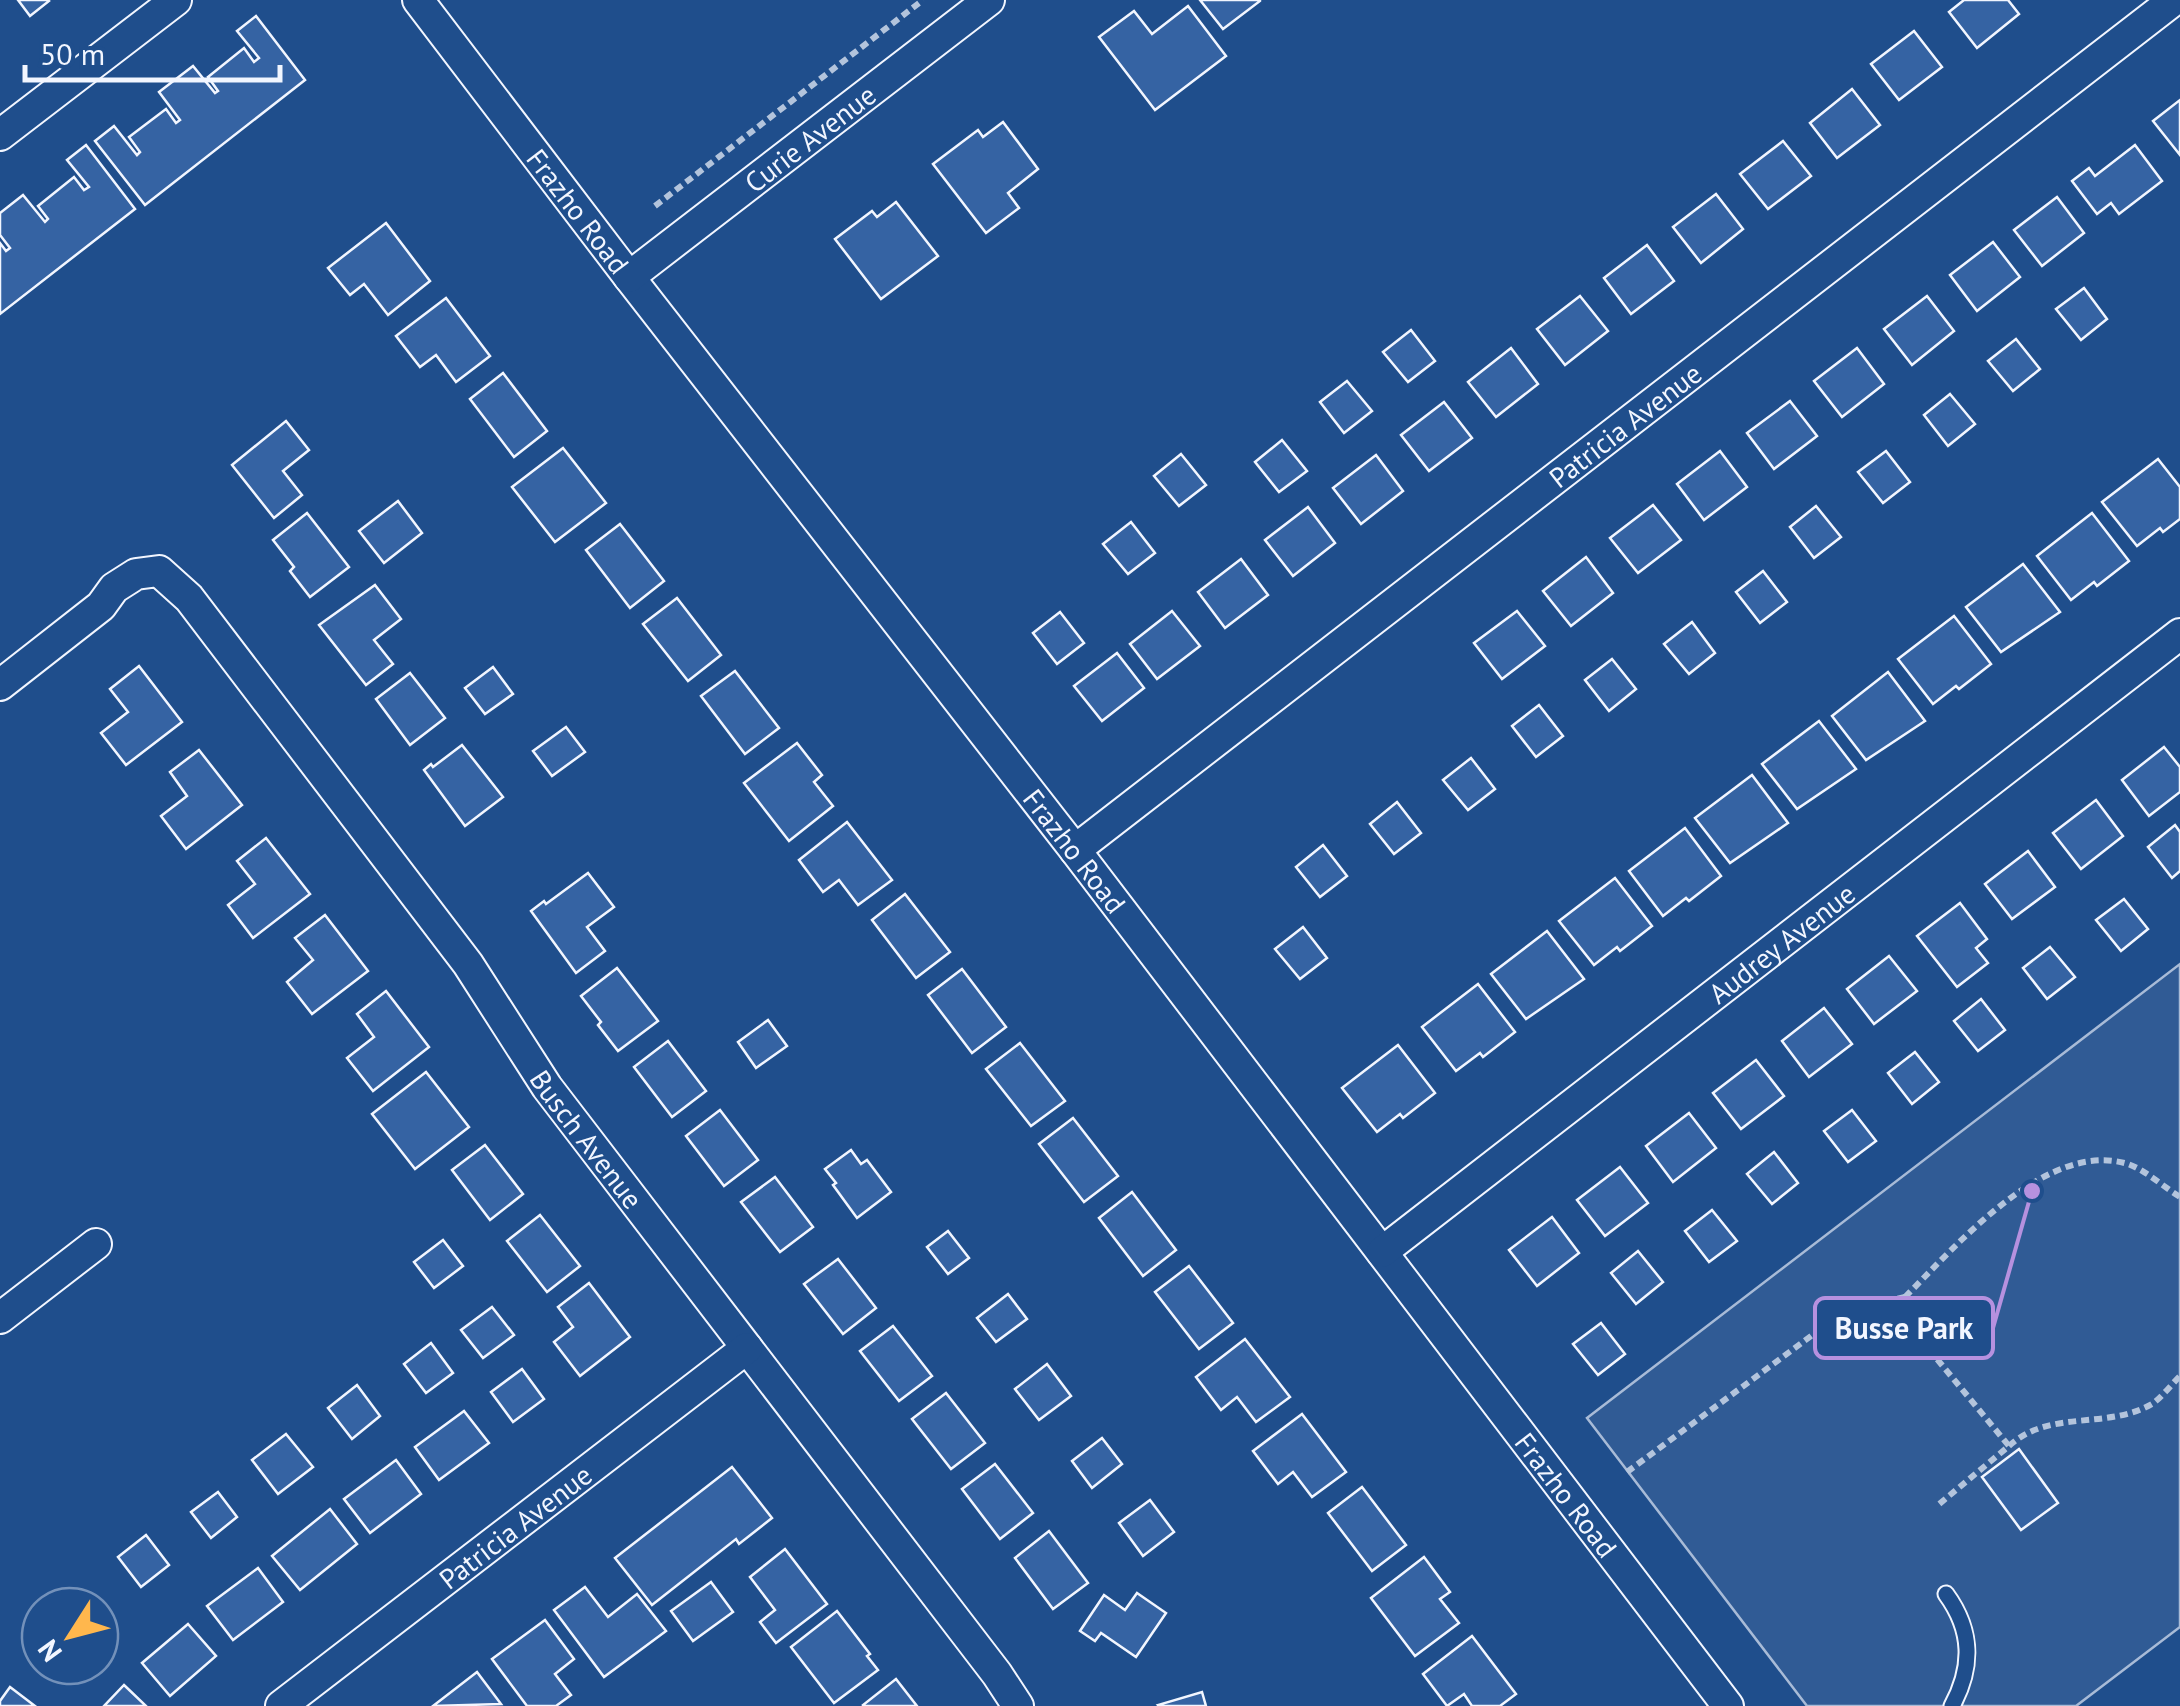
<svg xmlns="http://www.w3.org/2000/svg" width="2180" height="1706" viewBox="0 0 2180 1706" font-family="'PT Sans',sans-serif">
	<rect width="100%" height="100%" fill="#1f4e8c"/>
	<path fill="#305b95" stroke="#a8bbd7" stroke-width="2.5" d="M2180,964v663l-104,79h-269l-220,-288z"/>
	<g fill="#3563a3" stroke="#f2f6ff" stroke-width="2.5">
		<path d="M18,0h30l1,1 -19,15z"/>
		<path d="M1200,0h60v1l-37,28z"/>
		<path d="M1964,0h44l11,14 -42,34 -28,-36z"/>
		<path d="M1188,6l38,50 -71,54 -56,-73 35,-26 18,23z"/>
		<path d="M256,16l49,64 -160,125 -50,-64 19,-15 23,29 3,-3 -11,-15 37,-28 10,14 4,-3 -21,-28 34,-26 22,27 3,-2 -10,-14 36,-29 10,14 5,-4 -22,-27z"/>
		<path d="M1914,31l28,36 -43,33 -28,-36z"/>
		<path d="M1852,89l28,36 -43,33 -27,-35z"/>
		<path d="M2180,100v55l-27,-34z"/>
		<path d="M1003,122l35,47 -30,24 11,15 -33,25 -53,-69 45,-34 5,7z"/>
		<path d="M1783,141l28,35 -43,33 -28,-35z"/>
		<path d="M86,145l49,64 -135,105v-71l6,8 4,-3 -10,-13v-22l23,-18 22,27 3,-3 -10,-13 36,-29 10,13 5,-3 -22,-27z"/>
		<path d="M2135,145l27,36 -43,33 -8,-11 -14,11 -25,-33 17,-13 6,8z"/>
		<path d="M1716,194l27,35 -42,34 -28,-36z"/>
		<path d="M2057,197l27,36 -42,33 -28,-36z"/>
		<path d="M896,202l42,54 -57,43 -46,-60 37,-28 5,6z"/>
		<path d="M386,223l44,58 -42,34 -24,-31 -14,11 -22,-27z"/>
		<path d="M1993,242l27,35 -43,34 -27,-36z"/>
		<path d="M1647,245l27,36 -43,33 -27,-36z"/>
		<path d="M2084,288l23,31 -26,21 -25,-31z"/>
		<path d="M1580,296l28,35 -43,34 -28,-36z"/>
		<path d="M1927,296l27,35 -42,34 -28,-36z"/>
		<path d="M446,298l44,58 -34,26 -20,-27 -16,12 -24,-31z"/>
		<path d="M1411,330l24,31 -27,21 -25,-30z"/>
		<path d="M2016,339l24,30 -27,22 -25,-30z"/>
		<path d="M1511,348l27,36 -42,33 -28,-35z"/>
		<path d="M1857,348l27,36 -42,33 -28,-36z"/>
		<path d="M503,373l44,58 -33,26 -44,-58z"/>
		<path d="M1347,381l25,30 -28,22 -24,-31z"/>
		<path d="M1950,394l25,30 -27,22 -24,-31z"/>
		<path d="M1790,401l27,35 -43,33 -27,-36z"/>
		<path d="M1444,402l28,36 -43,33 -28,-36z"/>
		<path d="M286,421l23,29 -26,21 19,24 -28,23 -42,-53z"/>
		<path d="M1282,440l25,31 -28,21 -24,-30z"/>
		<path d="M563,448l43,55 -51,39 -43,-55z"/>
		<path d="M1720,451l27,36 -43,33 -27,-36z"/>
		<path d="M1886,451l24,31 -27,21 -25,-31z"/>
		<path d="M1181,454l25,31 -27,21 -25,-30z"/>
		<path d="M1376,455l27,36 -42,33 -28,-36z"/>
		<path d="M2158,459l22,28v32l-17,13 -3,-4 -23,18 -35,-44z"/>
		<path d="M398,501l24,32 -38,30 -25,-32z"/>
		<path d="M1653,505l28,35 -43,33 -28,-35z"/>
		<path d="M1816,506l25,31 -27,21 -24,-31z"/>
		<path d="M1308,507l27,36 -42,33 -28,-36z"/>
		<path d="M307,513l42,54 -39,30 -20,-26 4,-4 -21,-27z"/>
		<path d="M2092,513l37,48 -32,25 -3,-4 -23,18 -34,-44z"/>
		<path d="M1131,522l24,31 -27,21 -25,-30z"/>
		<path d="M620,524l44,57 -34,27 -44,-58z"/>
		<path d="M1586,557l27,36 -42,33 -28,-35z"/>
		<path d="M1241,559l27,36 -43,33 -27,-36z"/>
		<path d="M2023,564l37,48 -59,40 -35,-45z"/>
		<path d="M1763,571l24,31 -27,21 -24,-31z"/>
		<path d="M375,585l26,34 -27,21 19,24 -27,21 -47,-60z"/>
		<path d="M677,598l44,57 -33,26 -45,-57z"/>
		<path d="M1172,611l28,35 -43,33 -27,-35z"/>
		<path d="M1517,611l28,35 -43,33 -28,-36z"/>
		<path d="M1060,612l24,31 -27,21 -24,-31z"/>
		<path d="M1954,616l37,48 -32,25 -3,-3 -23,18 -35,-45z"/>
		<path d="M1692,622l23,31 -26,21 -25,-30z"/>
		<path d="M1117,653l27,35 -42,33 -28,-35z"/>
		<path d="M1612,659l24,30 -27,22 -24,-31z"/>
		<path d="M139,666l43,56 -56,43 -25,-32 27,-21 -18,-23z"/>
		<path d="M493,667l20,27 -28,20 -20,-26z"/>
		<path d="M735,671l44,57 -34,26 -44,-58z"/>
		<path d="M1888,672l37,49 -59,39 -34,-44z"/>
		<path d="M410,673l35,45 -35,27 -34,-46z"/>
		<path d="M1539,705l24,31 -27,21 -24,-31z"/>
		<path d="M1819,721l37,48 -59,40 -35,-45z"/>
		<path d="M566,727l19,25 -33,24 -19,-25z"/>
		<path d="M797,743l25,32 -8,7 19,24 -44,35 -45,-58z"/>
		<path d="M462,745l41,52 -38,29 -41,-56 7,-6 2,3z"/>
		<path d="M2164,747l16,20v25l-31,24 -27,-36z"/>
		<path d="M199,750l43,55 -56,44 -25,-33 26,-20 -17,-24z"/>
		<path d="M1471,758l24,31 -27,21 -25,-30z"/>
		<path d="M1752,775l36,48 -58,40 -35,-45z"/>
		<path d="M2096,800l27,36 -42,33 -28,-36z"/>
		<path d="M1397,802l24,31 -27,21 -24,-30z"/>
		<path d="M847,822l45,58 -34,25 -19,-25 -16,12 -24,-32z"/>
		<path d="M2175,825l5,7v39l-8,7 -24,-31z"/>
		<path d="M1685,828l36,48 -32,25 -3,-3 -23,18 -34,-45z"/>
		<path d="M266,838l44,56 -57,44 -25,-33 27,-21 -18,-23z"/>
		<path d="M1323,845l24,31 -27,21 -24,-30z"/>
		<path d="M2028,851l27,36 -43,32 -27,-35z"/>
		<path d="M588,873l26,34 -27,20 18,24 -29,22 -45,-62 13,-10 2,3z"/>
		<path d="M1615,878l37,48 -32,25 -3,-4 -23,18 -35,-44z"/>
		<path d="M905,894l45,58 -34,26 -44,-58z"/>
		<path d="M2124,899l24,30 -27,22 -25,-31z"/>
		<path d="M1960,903l27,36 -11,9 12,15 -31,24 -40,-51z"/>
		<path d="M325,915l43,56 -56,43 -25,-32 26,-22 -18,-22z"/>
		<path d="M1303,927l24,31 -27,21 -25,-30z"/>
		<path d="M1547,931l37,48 -58,40 -35,-45z"/>
		<path d="M2050,947l25,30 -28,22 -24,-31z"/>
		<path d="M1889,956l28,35 -43,33 -27,-35z"/>
		<path d="M617,968l41,53 -40,30 -20,-26 3,-3 -20,-26z"/>
		<path d="M962,969l44,58 -34,26 -44,-58z"/>
		<path d="M1478,984l37,48 -32,25 -3,-4 -24,18 -34,-44z"/>
		<path d="M386,991l43,56 -56,44 -26,-33 27,-21 -17,-23z"/>
		<path d="M1981,999l24,31 -27,21 -24,-30z"/>
		<path d="M1824,1008l28,36 -43,33 -27,-36z"/>
		<path d="M768,1020l19,26 -31,22 -18,-26z"/>
		<path d="M668,1041l38,50 -34,26 -38,-50z"/>
		<path d="M1020,1043l45,58 -34,25 -45,-57z"/>
		<path d="M1398,1045l37,48 -32,25 -3,-4 -23,18 -35,-44z"/>
		<path d="M1915,1052l24,30 -27,22 -24,-31z"/>
		<path d="M1756,1060l28,36 -43,33 -28,-36z"/>
		<path d="M426,1072l43,55 -54,42 -43,-55z"/>
		<path d="M720,1110l38,50 -34,26 -38,-50z"/>
		<path d="M1852,1110l24,31 -28,21 -24,-31z"/>
		<path d="M1689,1113l27,35 -43,34 -27,-36z"/>
		<path d="M1073,1118l45,58 -34,26 -45,-58z"/>
		<path d="M485,1145l38,49 -33,26 -38,-50z"/>
		<path d="M851,1150l10,14 6,-4 24,32 -34,26 -24,-33 3,-2 -11,-14z"/>
		<path d="M1774,1152l24,31 -26,21 -25,-30z"/>
		<path d="M1620,1167l28,36 -43,33 -28,-36z"/>
		<path d="M775,1177l38,50 -33,25 -39,-50z"/>
		<path d="M1132,1192l44,58 -33,26 -44,-58z"/>
		<path d="M1712,1210l25,31 -28,21 -24,-31z"/>
		<path d="M540,1215l40,51 -33,26 -40,-51z"/>
		<path d="M1552,1217l27,36 -42,33 -28,-36z"/>
		<path d="M948,1231l21,27 -21,16 -21,-27z"/>
		<path d="M443,1240l20,26 -29,22 -20,-26z"/>
		<path d="M1638,1251l25,31 -27,22 -25,-31z"/>
		<path d="M838,1259l38,49 -33,26 -39,-50z"/>
		<path d="M1189,1266l44,57 -34,26 -44,-57z"/>
		<path d="M589,1283l41,54 -50,39 -26,-34 19,-15 -15,-20z"/>
		<path d="M1008,1294l19,25 -31,23 -19,-24z"/>
		<path d="M492,1307l22,28 -31,23 -22,-28z"/>
		<path d="M1601,1323l24,31 -27,21 -25,-31z"/>
		<path d="M893,1326l39,50 -33,25 -39,-50z"/>
		<path d="M1245,1339l45,58 -34,25 -19,-25 -16,13 -25,-33z"/>
		<path d="M431,1343l22,30 -27,20 -22,-29z"/>
		<path d="M1047,1364l24,32 -32,24 -24,-31z"/>
		<path d="M522,1369l22,30 -31,23 -22,-30z"/>
		<path d="M357,1385l23,31 -28,23 -24,-31z"/>
		<path d="M946,1393l39,50 -34,26 -39,-50z"/>
		<path d="M464,1411l25,32 -50,37 -24,-33z"/>
		<path d="M1302,1414l44,58 -34,25 -19,-25 -15,12 -25,-33z"/>
		<path d="M286,1434l27,33 -35,27 -26,-34z"/>
		<path d="M1102,1438l20,26 -30,24 -20,-27z"/>
		<path d="M2019,1449l39,54 -37,27 -39,-53z"/>
		<path d="M396,1460l25,34 -51,39 -26,-34z"/>
		<path d="M995,1464l38,49 -33,26 -38,-50z"/>
		<path d="M732,1467l40,51 -33,26 -3,-5 -84,66 -37,-47z"/>
		<path d="M1362,1487l44,58 -34,26 -44,-58z"/>
		<path d="M218,1492l19,25 -26,21 -20,-26z"/>
		<path d="M1150,1500l24,32 -31,24 -24,-33z"/>
		<path d="M330,1509l27,35 -57,46 -28,-34z"/>
		<path d="M1049,1531l39,52 -35,26 -38,-51z"/>
		<path d="M146,1535l23,30 -28,22 -23,-30z"/>
		<path d="M785,1549l42,55 -51,39 -16,-21 15,-12 -25,-33z"/>
		<path d="M1424,1557l26,35 -10,7 19,24 -44,33 -44,-58z"/>
		<path d="M258,1568l25,34 -50,38 -26,-34z"/>
		<path d="M711,1582l22,30 -40,29 -22,-30z"/>
		<path d="M585,1587l23,30 29,-23 29,37 -62,46 -50,-67z"/>
		<path d="M1137,1593l29,20 -30,44 -35,-24 -6,8 -15,-10 24,-36 21,15z"/>
		<path d="M837,1611l33,43 -3,2 11,14 -44,33 -43,-56z"/>
		<path d="M545,1620l29,39 -19,15 16,21 -15,11h-29l-35,-47z"/>
		<path d="M188,1624l28,32 -46,40 -28,-33z"/>
		<path d="M1472,1636l44,58 -16,12h-28l-8,-12 -17,12 -24,-32z"/>
		<path d="M477,1672l24,32 -68,2z"/>
		<path d="M896,1679l21,27h-53l-1,-1z"/>
		<path d="M124,1685l22,21h-42z"/>
		<path d="M10,1687l25,19h-35v-5z"/>
		<path d="M1202,1692l4,14h-47l-1,-1z"/>
	</g>
	<g fill="none" stroke-linecap="round" stroke-linejoin="round">
		<g stroke="#f2f6ff" stroke-width="19">
			<path id="service" d="M1946,1594c27,37 27,73 6,112"/>
		</g>
		<g stroke="#f2f6ff" stroke-width="34">
			<g id="minor">
				<path id="s1" d="M418,0l211,277 446,573 653,856"/>
				<path d="M0,135l176,-135"/>
				<path id="s2" d="M629,277l360,-277"/>
				<path id="s3" d="M0,685l101,-79 13,-18 22,-14 23,-3 30,27 279,366 79,123 450,587 21,32"/>
				<path id="s4" d="M1075,850l1099,-850"/>
				<path id="s5" d="M1382,1252l798,-618"/>
				<path d="M0,1318l96,-74"/>
				<path id="s6" d="M281,1706l466,-358"/>
			</g>
		</g>
		<g stroke="#b3c4dc" stroke-width="6" stroke-dasharray="8 5" stroke-linecap="butt">
			<path d="M655,206l268,-206"/>
			<path d="M1905,1297c51,-51 142,-158 223,-133 17,6 36,23 52,33"/>
			<path d="M2009,1446c40,-37 98,-16 143,-42 10,-7 19,-19 28,-28"/>
			<path d="M1627,1472l218,-161 60,-14 27,56 77,93 -71,59"/>
		</g>
		<use href="#service" stroke="#1f4e8c" stroke-width="15"/>
		<use href="#minor" stroke="#1f4e8c" stroke-width="30"/>
	</g>
	<g text-anchor="middle" dominant-baseline="central" stroke-width="8" stroke-linejoin="round" paint-order="stroke">
		<g font-size="28" fill="#f2f6ff" stroke="#1f4e8c">
			<text stroke="none"><textPath href="#s2" startOffset="228">Curie Avenue</textPath></text>
			<text stroke="none"><textPath href="#s1" startOffset="265">Frazho Road</textPath></text>
			<text stroke="none"><textPath href="#s4" startOffset="695">Patricia Avenue</textPath></text>
			<text stroke="none"><textPath href="#s1" startOffset="1075">Frazho Road</textPath></text>
			<text stroke="none"><textPath href="#s5" startOffset="505">Audrey Avenue</textPath></text>
			<text stroke="none"><textPath href="#s3" startOffset="912">Busch Avenue</textPath></text>
			<text stroke="none"><textPath href="#s1" startOffset="1885">Frazho Road</textPath></text>
			<text stroke="none"><textPath href="#s6" startOffset="295">Patricia Avenue</textPath></text>
		</g>
	</g>
	<path fill="none" stroke="#b691df" stroke-width="4" d="M2032 1191L1993 1328"/>
	<circle fill="#b691df" stroke="#1f4e8c" stroke-width="4" cx="2032" cy="1191" r="10"/>
	<rect fill="#1f4e8c" stroke="#b691df" stroke-width="4" x="1815" y="1298" width="178" height="60" rx="10"/>
	<g font-size="30" text-anchor="middle" font-weight="bold" fill="#f2f6ff">
		<text x="1904" y="1339">Busse Park</text>
	</g>
	<g transform="translate(70 1636) rotate(234)"><circle r="48" fill="#1f4e8c" stroke="#7391ba" stroke-width="2.5"/>
	<path d="M0-8L18 38L0 25L-18 38Z" fill="#ffb74d"/>
	<text y="-15" font-size="28" font-weight="bold" text-anchor="middle" fill="#f2f6ff">N</text>
	</g>
	<path d="M25 65v15h255v-15" fill="none" stroke="#f2f6ff" stroke-width="5"/>
	<text x="40" y="65" font-size="30" fill="#f2f6ff" stroke="#1f4e8c" stroke-width="8" paint-order="stroke">50 m</text>
</svg>
